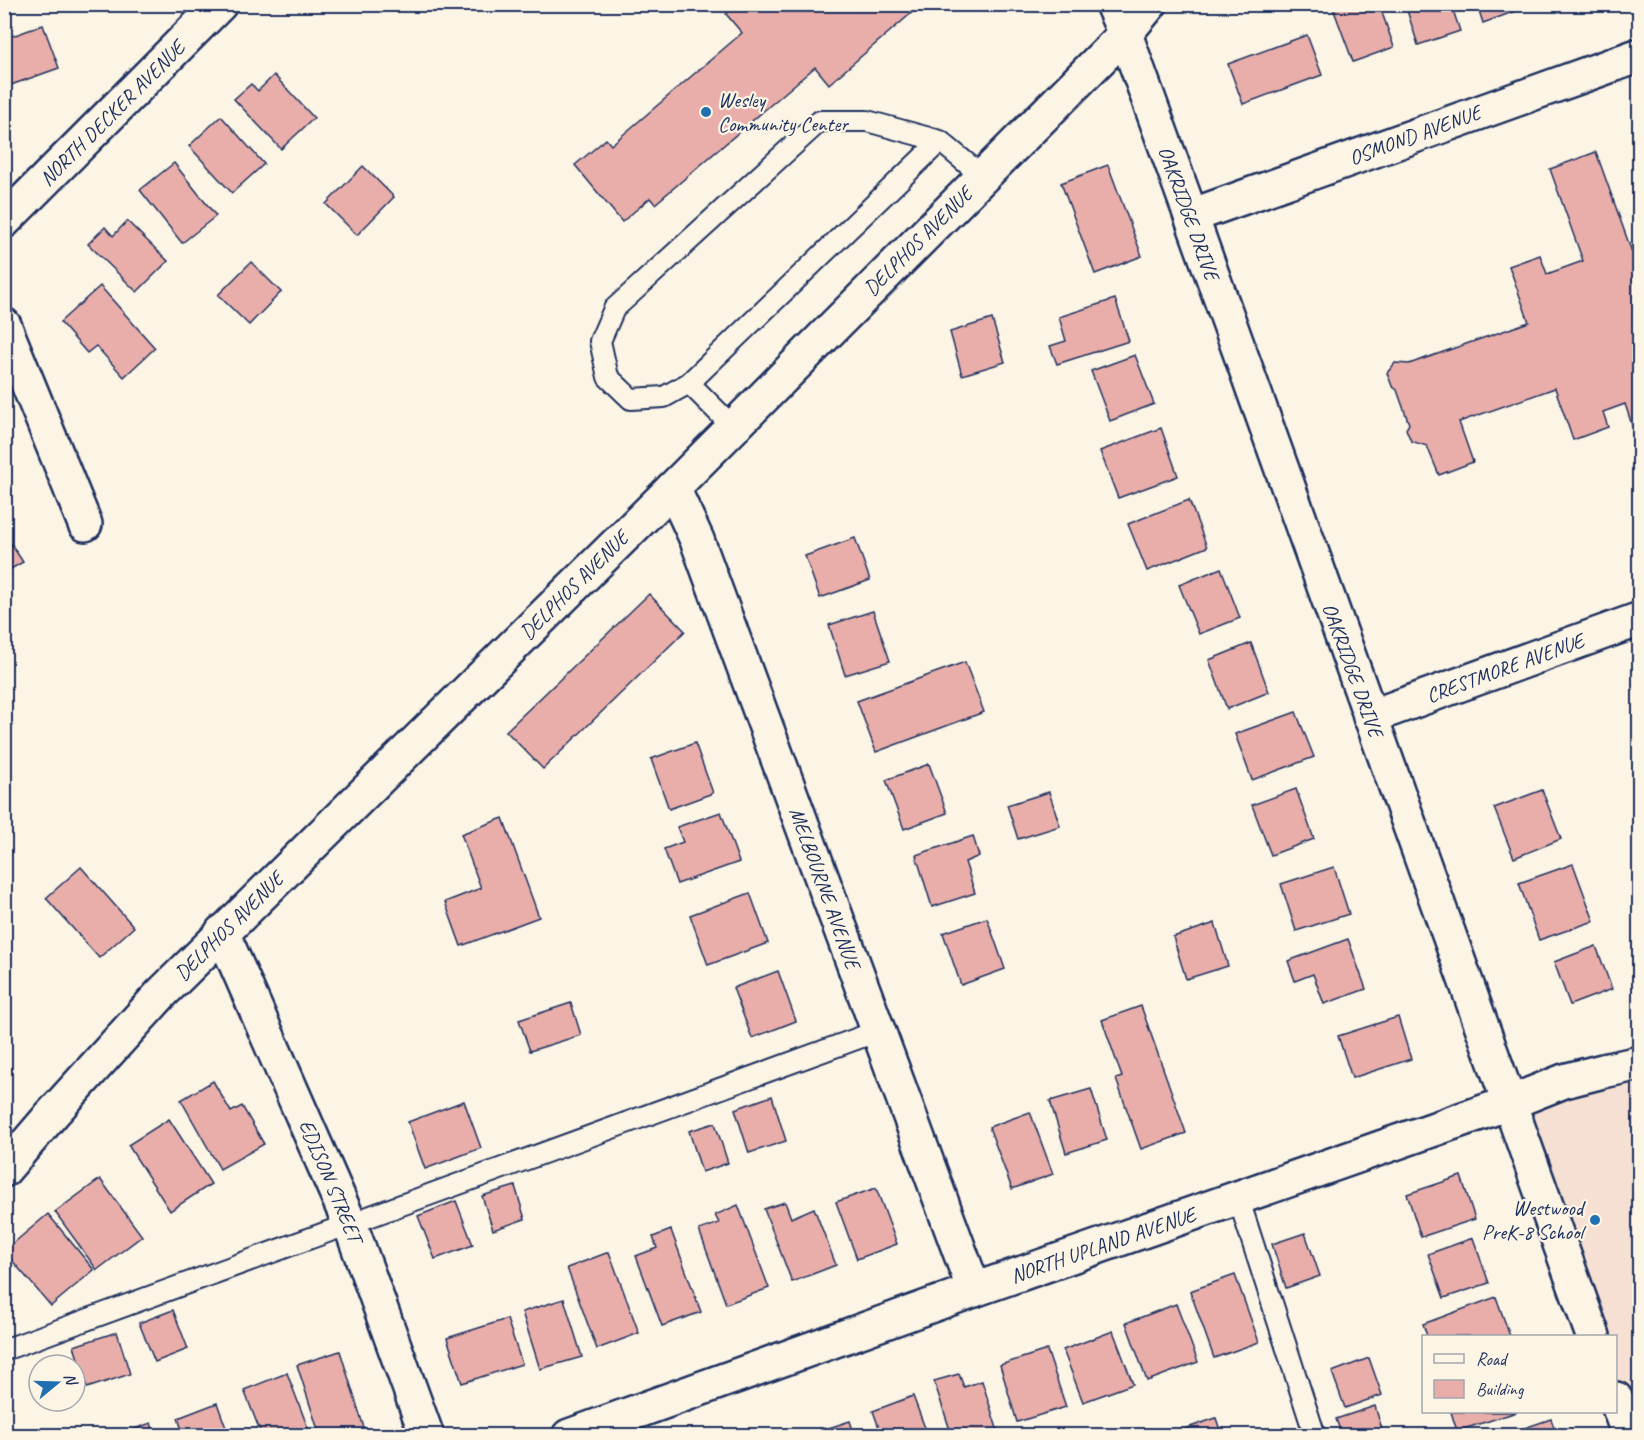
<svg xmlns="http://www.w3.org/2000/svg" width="1644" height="1440" viewBox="0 0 1644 1440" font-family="Caveat,sans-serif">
	<rect width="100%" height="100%" fill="#fcf5e5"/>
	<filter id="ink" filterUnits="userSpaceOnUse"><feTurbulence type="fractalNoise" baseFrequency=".0167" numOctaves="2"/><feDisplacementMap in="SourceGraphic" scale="12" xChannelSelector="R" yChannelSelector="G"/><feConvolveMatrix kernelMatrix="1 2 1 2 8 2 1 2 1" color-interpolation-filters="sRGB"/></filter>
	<g filter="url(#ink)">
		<path fill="#f6e0d3" d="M1639,1063v372l-23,-36v-63h-23l-84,-233z"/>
		<g fill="#e9aeaa" stroke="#1b2f5e" stroke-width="1.5">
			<path d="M737,4h185l-93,80 -14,-17 -160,137 -5,-6 -28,24 -47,-57 31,-26 5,6 131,-112 -16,-19z"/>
			<path d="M1343,4h36l15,43 -41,15 -20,-54z"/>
			<path d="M1405,4h46l9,27 -42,14z"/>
			<path d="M1477,4h46l1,4 -41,15z"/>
			<path d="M43,25l16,43 -51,18 -4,-8v-39z"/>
			<path d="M1307,35l15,40 -79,29 -15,-40z"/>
			<path d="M274,75l40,43 -33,31 -47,-50 17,-15 7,7z"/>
			<path d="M221,116l43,48 -32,29 -43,-47z"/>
			<path d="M1596,152l37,103 7,-3v174l-7,2 -8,-24 -22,8 5,15 -35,13 -18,-52 -96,34 14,40 -34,13 -12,-29 -16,-5 -5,-12 3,-5 -12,-34 -5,-4 -5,-13 8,-10 14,1 120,-42 -20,-56 31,-11 7,19 36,-13 -33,-92z"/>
			<path d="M174,163l42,53 -34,27 -42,-53z"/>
			<path d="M1108,165l34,91 -47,18 -34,-91z"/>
			<path d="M363,166l31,31 -37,38 -31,-31z"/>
			<path d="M127,221l41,40 -31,31 -49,-48 17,-17 8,9z"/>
			<path d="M251,262l30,30 -32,33 -31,-30z"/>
			<path d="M100,286l55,62 -31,29 -28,-31 -9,7 -27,-31z"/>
			<path d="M1115,299l14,42 -72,23 -7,-18 16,-5 -7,-24z"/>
			<path d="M992,319l13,43 -43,13 -12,-43z"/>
			<path d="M1135,355l19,49 -44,17 -19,-50z"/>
			<path d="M1161,428l17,48 -60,22 -18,-47z"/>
			<path d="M1189,500l18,47 -60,24 -19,-47z"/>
			<path d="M4,533l19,29 -19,11z"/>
			<path d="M855,538l15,42 -50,18 -15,-42z"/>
			<path d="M1221,568l19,50 -41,16 -20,-49z"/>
			<path d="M649,594l36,37 -142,138 -37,-38z"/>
			<path d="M873,611l17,50 -45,14 -16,-50z"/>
			<path d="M1251,643l18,49 -42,17 -18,-49z"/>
			<path d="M965,662l19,50 -108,40 -19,-51z"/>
			<path d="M1296,712l18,45 -62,23 -17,-46z"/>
			<path d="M695,743l18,50 -44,16 -18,-50z"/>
			<path d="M929,764l18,49 -43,16 -18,-49z"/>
			<path d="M1296,789l18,50 -43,16 -19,-50z"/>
			<path d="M1542,790l19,49 -47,19 -20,-50z"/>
			<path d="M1049,792l11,34 -42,13 -11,-34z"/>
			<path d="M721,812l18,50 -62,22 -13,-35 19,-7 -6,-15z"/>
			<path d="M503,818l36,99 -78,29 -16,-44 36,-14 -20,-54z"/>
			<path d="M973,836l6,20 -14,6 10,31 -43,14 -16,-52z"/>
			<path d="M1573,864l21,57 -55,19 -20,-57z"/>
			<path d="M81,867l53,60 -35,31 -53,-60z"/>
			<path d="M1334,867l15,47 -53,17 -15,-47z"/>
			<path d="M750,893l18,50 -60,22 -18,-50z"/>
			<path d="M987,918l18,51 -44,16 -18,-52z"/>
			<path d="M1215,923l13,43 -42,13 -13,-42z"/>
			<path d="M1348,939l18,50 -42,15 -11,-30 -18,7 -7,-20z"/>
			<path d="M1596,946l16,43 -42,16 -16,-43z"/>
			<path d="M778,971l18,50 -44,17 -19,-50z"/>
			<path d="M571,1003l10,32 -51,16 -11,-31z"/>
			<path d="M1141,1006l45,127 -45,16 -25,-70 6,-2 -20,-57z"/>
			<path d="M1398,1017l13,42 -59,19 -14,-42z"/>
			<path d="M213,1081l18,31 11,-6 22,38 -44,25 -39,-69z"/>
			<path d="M1091,1089l16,51 -41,13 -16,-52z"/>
			<path d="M772,1096l14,45 -37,12 -14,-44z"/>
			<path d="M464,1101l17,47 -56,21 -17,-47z"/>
			<path d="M1030,1112l23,62 -41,15 -23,-62z"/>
			<path d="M169,1119l42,65 -41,27 -42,-66z"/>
			<path d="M715,1123l13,40 -26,9 -13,-41z"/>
			<path d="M1461,1176l14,43 -54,18 -14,-43z"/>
			<path d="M100,1179l42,57 -45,34 -42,-58z"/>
			<path d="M515,1186l10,33 -32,11 -11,-34z"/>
			<path d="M876,1188l21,56 -40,15 -21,-57z"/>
			<path d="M456,1201l17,44 -38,14 -17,-43z"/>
			<path d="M785,1202l6,16 23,-10 22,57 -44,17 -28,-73z"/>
			<path d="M738,1205l31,83 -43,16 -27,-74 20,-7 -4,-8z"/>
			<path d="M48,1214l46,56 -43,36 -47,-55z"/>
			<path d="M671,1230l30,82 -39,14 -26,-70 21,-8 -4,-11z"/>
			<path d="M1305,1233l15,43 -34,12 -14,-44z"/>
			<path d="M1473,1238l16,45 -45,15 -16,-44z"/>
			<path d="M609,1252l30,81 -42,16 -30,-81z"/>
			<path d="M1235,1275l24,67 -45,16 -24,-67z"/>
			<path d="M1496,1297l14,39h-83l-4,-12z"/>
			<path d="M564,1299l18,58 -42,12 -18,-57z"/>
			<path d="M1176,1304l22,58 -51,19 -21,-58z"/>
			<path d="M173,1310l15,39 -33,13 -16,-39z"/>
			<path d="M507,1319l15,45 -60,19 -15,-45z"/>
			<path d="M1113,1331l20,53 -50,18 -20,-52z"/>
			<path d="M117,1332l13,42 -43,14 -13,-42z"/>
			<path d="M1047,1350l19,57 -49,15 -17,-57z"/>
			<path d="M340,1351l25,80 -14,5h-31l-23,-71z"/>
			<path d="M1369,1358l13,37 -37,13 -13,-36z"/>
			<path d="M287,1373l24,63h-49l-18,-46z"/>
			<path d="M959,1374l5,13 18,-6 17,54 -47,1 -18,-55z"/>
			<path d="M913,1396l15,40h-46l-9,-25z"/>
			<path d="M217,1403l12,33h-45l-6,-18z"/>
			<path d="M1375,1406l9,30h-42l-6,-17z"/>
			<path d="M1451,1412h66l-60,19z"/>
			<path d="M1216,1418l6,18h-48l-1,-3z"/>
			<path d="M1551,1419l6,17h-56z"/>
			<path d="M850,1421l5,15h-45v-2z"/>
			<path d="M151,1423l4,13h-40z"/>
		</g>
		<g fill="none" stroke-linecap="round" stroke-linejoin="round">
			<g stroke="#1b2f5e" stroke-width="24">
				<g id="service">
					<path d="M940,141l-251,242 -25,14 -33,2 -23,-22 -8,-36 14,-32 206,-188h47l73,20 42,35"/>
					<path d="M689,383l44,44"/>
					<path d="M1238,1197l77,239"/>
					<path d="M4,1350l874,-319"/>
				</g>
			</g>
			<g stroke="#1b2f5e" stroke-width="38">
				<g id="minor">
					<path d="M1112,4l13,30 66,182 402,1120"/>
					<path d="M1191,216l449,-161"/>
					<path d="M4,221l216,-217"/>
					<path d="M4,325l81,199"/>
					<path d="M673,488l24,52 277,750"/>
					<path d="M1370,717l270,-98"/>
					<path d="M222,932l128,292 77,212"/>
					<path d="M1616,1399l13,37"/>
					<path d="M569,1436l405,-146 535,-187 55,-22 39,-10 37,-8"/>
				</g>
			</g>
			<g stroke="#1b2f5e" stroke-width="38">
				<path id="tertiary" d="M4,1170l49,-57 107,-118 513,-507 452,-454 25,-30"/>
			</g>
			<use href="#service" stroke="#fcf5e5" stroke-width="20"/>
			<use href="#minor" stroke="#fcf5e5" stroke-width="33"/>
			<use href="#tertiary" stroke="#fcf5e5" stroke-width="33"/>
		</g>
	</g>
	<g fill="#1f6fb2" stroke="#fcf5e5" stroke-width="2">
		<circle cx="706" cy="112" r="6"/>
		<circle cx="1595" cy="1220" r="6"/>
	</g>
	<g text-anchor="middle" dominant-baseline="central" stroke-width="4.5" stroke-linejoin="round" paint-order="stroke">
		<g font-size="21" fill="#1b2f5e" stroke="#fcf5e5" text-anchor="start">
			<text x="718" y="100">Wesley<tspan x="718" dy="24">Community Center</tspan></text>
			<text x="1583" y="1208" text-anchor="end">Westwood<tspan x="1583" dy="24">PreK-8 School</tspan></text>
		</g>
		<g font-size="21" fill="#1b2f5e" stroke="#fcf5e5">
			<text transform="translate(112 113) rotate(-45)">NORTH DECKER AVENUE</text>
			<text transform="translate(1415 135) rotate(-20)">OSMOND AVENUE</text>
			<text transform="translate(1189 213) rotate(70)">OAKRIDGE DRIVE</text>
			<text transform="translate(918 241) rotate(-45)">DELPHOS AVENUE</text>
			<text transform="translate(574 585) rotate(-45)">DELPHOS AVENUE</text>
			<text transform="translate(1505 668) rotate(-20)">CRESTMORE AVENUE</text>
			<text transform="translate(1353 670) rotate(70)">OAKRIDGE DRIVE</text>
			<text transform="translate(825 888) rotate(70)">MELBOURNE AVENUE</text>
			<text transform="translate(229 926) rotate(-45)">DELPHOS AVENUE</text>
			<text transform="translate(331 1181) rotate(67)">EDISON STREET</text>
			<text transform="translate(1103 1245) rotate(-19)">NORTH UPLAND AVENUE</text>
		</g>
	</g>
	<rect width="1644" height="1440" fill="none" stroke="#fcf5e5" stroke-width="24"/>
	<rect x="12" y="12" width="1620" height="1416" fill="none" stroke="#1b2f5e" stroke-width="2" filter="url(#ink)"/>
	<rect x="1422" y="1335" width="195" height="78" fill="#fcf5e5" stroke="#a2a6af" stroke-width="1.5"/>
	<rect x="1434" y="1354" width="30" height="9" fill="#fcf5e5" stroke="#a2a6af" stroke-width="1.5"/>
	<text x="1476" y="1365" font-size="18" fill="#1b2f5e">Road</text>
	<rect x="1434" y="1380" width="30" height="18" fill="#e9aeaa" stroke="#a2a6af" stroke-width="1.5"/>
	<text x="1476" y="1395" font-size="18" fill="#1b2f5e">Building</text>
	<g transform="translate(57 1383) rotate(71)"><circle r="28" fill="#fcf5e5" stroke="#a2a6af" stroke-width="1.5"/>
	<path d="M0-4.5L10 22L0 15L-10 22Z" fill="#1f6fb2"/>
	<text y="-9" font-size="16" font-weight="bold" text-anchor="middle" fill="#1b2f5e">N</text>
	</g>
</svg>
